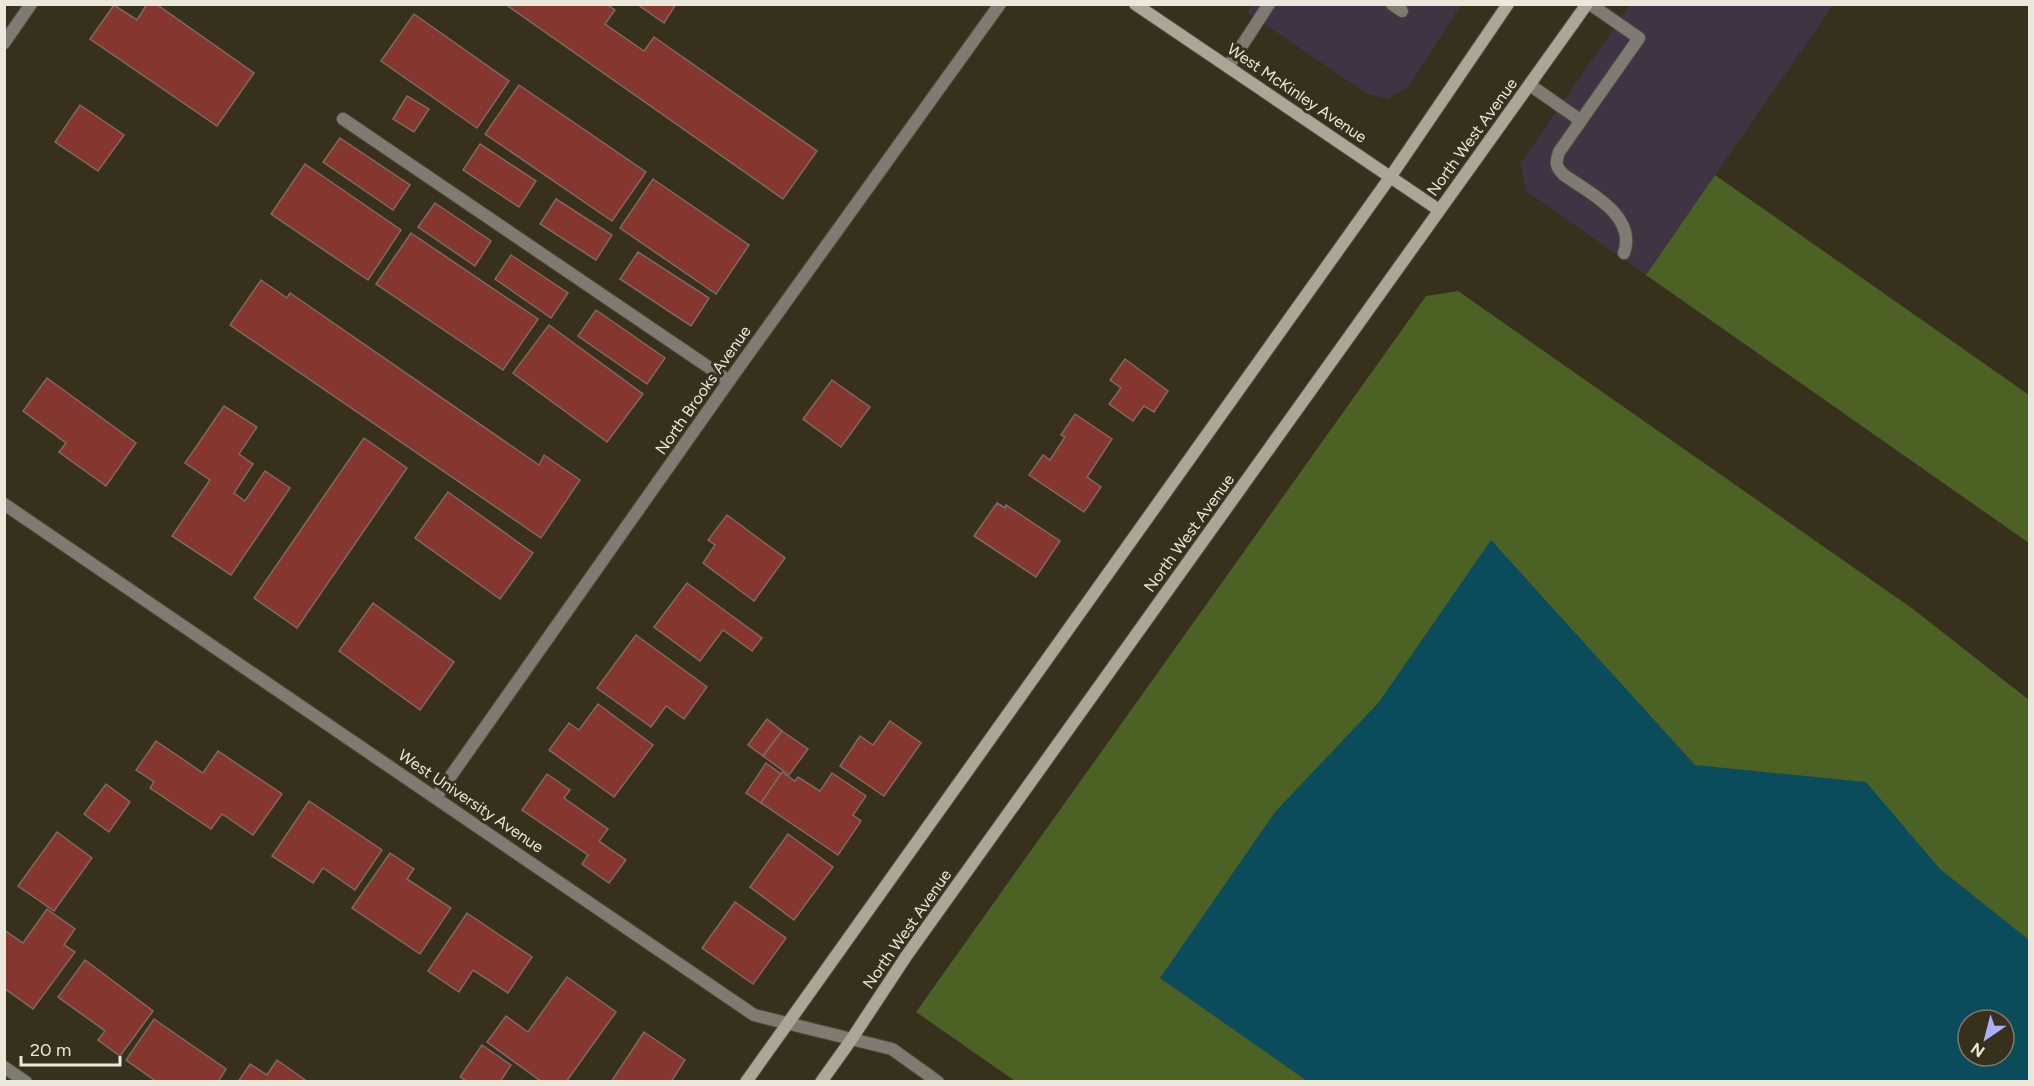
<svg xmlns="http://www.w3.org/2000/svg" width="2034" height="1086" viewBox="0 0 2034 1086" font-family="Figtree,sans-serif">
	<rect width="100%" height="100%" fill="#37301d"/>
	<g fill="#3e3444">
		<path d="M1252,4l209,1 -53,82 -20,12 -22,-6 -119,-81z"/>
		<path d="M1630,5h203l-187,270 -120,-84 -6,-27z"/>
	</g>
	<g fill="#4b6224" fill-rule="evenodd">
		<path d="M1715,175l314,220v148l-383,-268z"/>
		<path d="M1458,291l455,318 116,91v381h-1014l-99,-69 510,-716zM1968,1020h36v36h-36z"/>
	</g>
	<path fill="#0b4c5c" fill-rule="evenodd" d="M1491,540l204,225 171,17 74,87 89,71v141h-722l-147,-103 115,-166 104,-110zM1968,1020h36v36h-36z"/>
	<g fill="#85372f" stroke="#816864" stroke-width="1.5">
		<path d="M147,4h9l98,69 -37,53 -127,-87 24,-34 23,15z"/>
		<path d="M505,4h101l9,6 -10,14 39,27 10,-14 163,114 -34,48z"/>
		<path d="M637,4h39l-12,19z"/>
		<path d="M414,14l95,67 -32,47 -96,-67z"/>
		<path d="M519,85l127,87 -34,49 -127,-87z"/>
		<path d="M407,96l22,13 -15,23 -21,-13z"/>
		<path d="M80,105l44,30 -26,36 -43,-29z"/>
		<path d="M340,138l70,47 -17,25 -70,-48z"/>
		<path d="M480,144l56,37 -17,26 -56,-37z"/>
		<path d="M305,164l96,66 -33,50 -97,-66z"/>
		<path d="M653,179l96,66 -33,49 -96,-66z"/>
		<path d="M556,199l56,36 -16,25 -56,-36z"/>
		<path d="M435,203l56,38 -16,25 -57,-39z"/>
		<path d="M411,233l127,86 -35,51 -127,-86z"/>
		<path d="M638,252l71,46 -18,28 -71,-47z"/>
		<path d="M511,255l57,38 -17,25 -56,-39z"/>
		<path d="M261,280l26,18 3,-5 249,172 5,-10 36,25 -39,58 -311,-213z"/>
		<path d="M596,310l69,48 -18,26 -69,-48z"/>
		<path d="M549,325l94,69 -36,48 -94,-69z"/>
		<path d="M1125,359l43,32 -14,21 -10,-6 -11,15 -24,-17 12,-16 -11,-8z"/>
		<path d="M47,378l89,65 -30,43 -47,-34 7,-9 -43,-32z"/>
		<path d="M832,380l38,27 -29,40 -38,-28z"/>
		<path d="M224,406l33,21 -18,27 14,10 -19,29 11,8 20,-30 25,17 -59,87 -59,-39 38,-56 -25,-17z"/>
		<path d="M1075,414l37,25 -25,38 14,10 -17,25 -55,-37 14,-20 7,5 15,-23 -4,-2z"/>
		<path d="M364,438l43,30 -110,160 -43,-30z"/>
		<path d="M448,492l85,61 -33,46 -85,-61z"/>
		<path d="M997,503l8,5 1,-3 54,36 -24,36 -62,-41z"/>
		<path d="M727,515l58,43 -31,43 -51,-38 12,-18 -7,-5z"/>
		<path d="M687,583l75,55 -10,13 -29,-21 -23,31 -46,-34z"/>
		<path d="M373,603l81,59 -34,48 -81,-59z"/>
		<path d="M636,635l71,52 -23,32 -18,-13 -15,21 -54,-39z"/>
		<path d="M598,704l55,41 -39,52 -65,-47 20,-27 10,7z"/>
		<path d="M767,719l15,12 -19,25 -15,-11z"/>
		<path d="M890,721l31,22 -37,53 -44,-30 20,-30 13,9z"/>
		<path d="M782,731l26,18 -19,26 -26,-19z"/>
		<path d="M156,741l47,32 15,-22 64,43 -29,41 -31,-21 -11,15 -61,-41 4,-6 -18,-12z"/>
		<path d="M766,763l15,11 -20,29 -15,-10z"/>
		<path d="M782,772l13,9 3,-4 22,14 12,-18 34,23 -13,19 8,6 -23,34 -77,-52z"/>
		<path d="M547,774l23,16 -6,8 44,31 -9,12 27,19 -17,23 -27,-19 6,-9 -66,-45z"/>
		<path d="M106,784l24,18 -21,30 -25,-18z"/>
		<path d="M309,801l73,49 -27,40 -32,-22 -10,15 -41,-27z"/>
		<path d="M57,832l35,26 -38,53 -36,-25z"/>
		<path d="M788,834l45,33 -39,53 -44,-33z"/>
		<path d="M390,853l24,16 -7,10 44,29 -31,46 -68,-46z"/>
		<path d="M735,902l51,36 -33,46 -51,-36z"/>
		<path d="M47,909l28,20 -11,16 11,7 -42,57 -29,-21v-58l19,13z"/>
		<path d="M467,913l65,44 -24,36 -35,-23 -14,22 -31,-21z"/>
		<path d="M85,960l68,51 -33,45 -22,-16 7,-9 -47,-34z"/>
		<path d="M567,977l49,35 -50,70h-24l-55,-40 19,-26 22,16z"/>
		<path d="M154,1019l72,50 -8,13h-61l-31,-22z"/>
		<path d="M644,1032l41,28 -14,22h-60z"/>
		<path d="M482,1045l29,20 -11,17h-32l-8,-5z"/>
		<path d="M277,1060l31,22h-70l12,-18 17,11z"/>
	</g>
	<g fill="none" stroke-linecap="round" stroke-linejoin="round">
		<g stroke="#544d3b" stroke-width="14">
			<g id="lane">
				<path d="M1392,4l10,7"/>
				<path d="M1590,4l49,34 -80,114c-4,11 -3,15 5,23 26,18 73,41 60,78"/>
				<path d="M1228,67l41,-63"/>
				<path d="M1530,85l50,35"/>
				<path d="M343,119l386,262"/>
			</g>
		</g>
		<g stroke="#544d3b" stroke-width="14">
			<g id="street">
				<path d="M4,43l27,-39"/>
				<path d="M4,504l750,511 138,34 46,33"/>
				<path d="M436,797l293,-416 271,-377"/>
				<path d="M4,1067l22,15"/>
			</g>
		</g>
		<g stroke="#544d3b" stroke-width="14">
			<g id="secondary">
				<path d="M1135,4l304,206"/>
				<path d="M746,1082l645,-906 117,-172"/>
				<path d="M821,1082l30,-42 56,-85 680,-951"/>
			</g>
		</g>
		<use href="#lane" stroke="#807b72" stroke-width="12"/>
		<use href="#street" stroke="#807b72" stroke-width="12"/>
		<use href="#secondary" stroke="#ada597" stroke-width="12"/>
	</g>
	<g text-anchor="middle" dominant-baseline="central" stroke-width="6" stroke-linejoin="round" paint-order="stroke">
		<g font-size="16" fill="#ebe7db" stroke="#37301d">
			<text transform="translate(1297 93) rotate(34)">West McKinley Avenue</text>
			<text transform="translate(1472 137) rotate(-54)">North West Avenue</text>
			<text transform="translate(703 390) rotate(-55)">North Brooks Avenue</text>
			<text transform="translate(1189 533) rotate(-54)">North West Avenue</text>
			<text transform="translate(471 801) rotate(34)">West University Avenue</text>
			<text transform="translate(907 929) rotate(-55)">North West Avenue</text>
		</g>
	</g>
	<rect width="2034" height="1086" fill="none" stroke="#ebe7db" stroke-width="12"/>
	<g transform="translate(1986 1038) rotate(215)"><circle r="28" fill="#37301d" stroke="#7f7969" stroke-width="1.5"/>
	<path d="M0-4.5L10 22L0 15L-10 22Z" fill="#abaffb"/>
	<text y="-9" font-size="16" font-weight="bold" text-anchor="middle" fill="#ebe7db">N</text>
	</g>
	<path d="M21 1056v9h99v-9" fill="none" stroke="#ebe7db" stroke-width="3"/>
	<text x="30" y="1056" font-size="18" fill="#ebe7db" stroke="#37301d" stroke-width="4.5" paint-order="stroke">20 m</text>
</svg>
